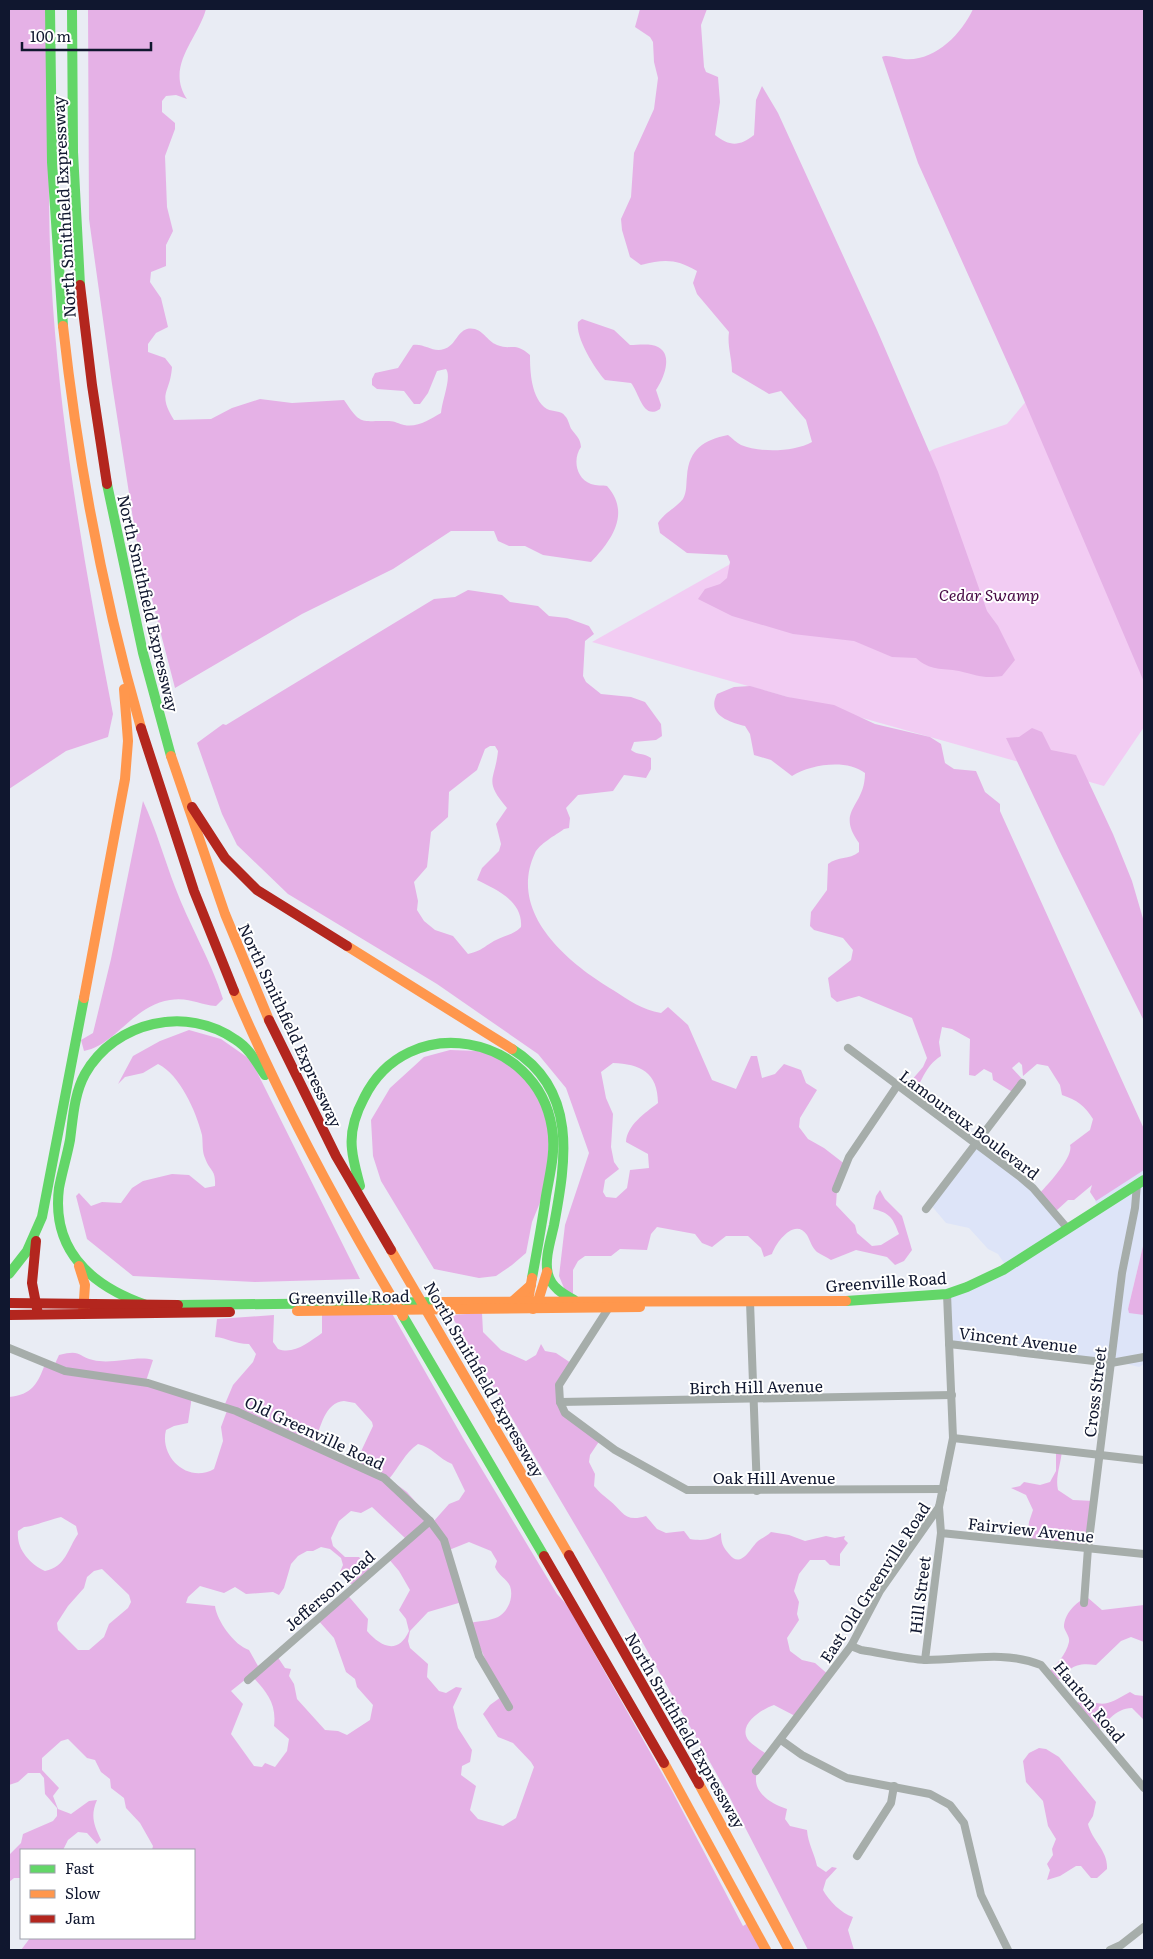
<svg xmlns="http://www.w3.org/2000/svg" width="1153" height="1959" viewBox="0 0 1153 1959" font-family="Literata,serif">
	<rect width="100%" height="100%" fill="#e9ecf4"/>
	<path fill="#dde4f8" d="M976,1143l46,33 46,51 31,-18 -4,-8 49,-32v73l-16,67 16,6v49l-5,3 -16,-4 -173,-19 -2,-45 58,-33 -8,-12 -10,-5 -19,-21 -23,-5 -16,-19z"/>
	<path fill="#f2ccf3" d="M1144,179v548l-40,59 -512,-144 342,-193 73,-25 27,-32z"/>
	<g fill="#e5b1e6" fill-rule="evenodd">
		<path d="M9,9h41c0,99 -4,199 3,298 10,138 34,273 60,407l-5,23 -42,14 -57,38z"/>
		<path d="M88,9h118c-8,30 -41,57 -19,90l-11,-4 -10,1 -4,5v11l13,11v6l-10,27 2,51 6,24 -7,14v21l-15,6 -1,10 11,16 7,29 -12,6 -8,11v8l17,6 7,9c-2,28 -15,25 2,53l37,-1 21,-11 28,-9 32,4 52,-3c18,27 17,20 45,21 6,0 10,3 15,4 14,3 26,-6 37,-12 1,-13 11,-36 5,-44l-9,2 -9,22 -8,11h-6l-10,-13 -27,-2 -5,-4v-6l3,-6 23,-5 15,-23c11,-2 20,8 31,4 11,-3 13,-17 23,-20 15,-3 19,12 30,16 15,6 17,-4 33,10 0,16 1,44 17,54 6,3 14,1 18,7 4,4 4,10 7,14 5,7 8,8 9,17 -8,11 -6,31 10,37 5,2 12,1 16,2 24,27 5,54 -16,76l-48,-7 -18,-9h-16l-11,-5 -4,-10h-43l-58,38 -91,45 -127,74 -39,-150 -24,-154 -23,-165z"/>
		<path d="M640,9h67l-6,16 3,42 2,5 12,5 2,25 -5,33c15,12 25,11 39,0l2,-35 6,-14 16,27 99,217 61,142 49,139 11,15 17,34 -13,16c-19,3 -25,-1 -43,-5 -17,-3 -29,0 -43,-13l-24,-1 -38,-16 -61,-7 -61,-18 -34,-17 7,-10 15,-5 7,-6 3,-16 -3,-7 -40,-2 -27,-20 -2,-10c7,-11 18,-15 25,-24 4,-7 3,-15 4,-23 2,-27 17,-36 41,-41 4,3 9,8 13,10 19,8 53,7 71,-3l-6,-22 -25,-29 -12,3 -37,-22c0,-14 -5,-26 -3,-40l-32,-38 -4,-11 4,-12c-21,-12 -32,-12 -56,-6l-11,-8 -8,-27 -1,-11 10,-22 3,-44 20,-44 4,-31 -4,-16 -1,-20 -3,-5 -15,-10z"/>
		<path d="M973,9h171v673l-126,-296 -100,-223 -36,-106c4,-3 15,1 22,2 30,3 57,-24 69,-50z"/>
		<path d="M582,319l32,11 16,15c8,0 21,-2 28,2 16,8 5,33 -2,43l5,15 -1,4c-17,12 -21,-17 -29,-26l-26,-3c-10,-11 -30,-43 -27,-58z"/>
		<path d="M468,590l34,5 8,7 28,4 11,10 18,2 22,8 5,8 -9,7 -2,35 3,6 15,12 30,3 14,5 16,22 1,12 -6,4 -22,2 -3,8c6,5 13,3 20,8v11l-5,9 -22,-3 -11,16 -35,4 -12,13 4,10 -1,10 -5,1c-8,6 -25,15 -29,24 -28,60 33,110 78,137 16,10 29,20 48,23l7,-6 20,18 24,55 24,9 15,-33h6l5,22 13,-4 9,-10 17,6 5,13 11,7 -17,28 -1,9 9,12 16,9 22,17 -9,24 -1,16 19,20 2,8 15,13 9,-1 18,-11c-6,-16 -9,-21 -26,-25l3,-13 4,-6 5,9 17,17 10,34 -8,11 -9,4 -8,-8 -31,-7 -25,10c-4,-3 -10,-5 -14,-8 -5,-4 -7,-12 -10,-17 -12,-18 -31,7 -35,19l-8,3 -3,-9 -13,-12h-22l-14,11 -10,-4 -7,-9 -38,-7 -6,7 -4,16 -27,-1 -9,7h-26l-7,5 -5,9v28l-4,2 -10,-24 6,-51 24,-72 -23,-65 -28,-34 -101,-70 -149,-90 -51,-49 -15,-31 -25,-71 26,-19 3,1 208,-126 21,-2zM490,746h5l3,5c-3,30 -15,29 9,57l-11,16 5,20 -2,7 -17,17 -5,12c20,10 46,21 44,47 -8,8 -15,8 -25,13 -12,6 -12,10 -28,14l-15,-18 -18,-6 -11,-9 -7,-11 1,-9 -4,-19 13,-15 4,-35 17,-15 1,-25 28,-22 8,-21zM613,1063c27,1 45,9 45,40 -13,10 -31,22 -32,39l22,12 1,14 -19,2 -3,18 -11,10 -10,-1 -3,-5 2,-12 14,-11 -5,-7 -3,-15 2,-33 -7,-16 -5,-26z"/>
		<path d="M750,686l38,11 46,8 41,19 55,13 11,7 4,19 9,6 22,2 9,21 15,12v7l144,318v41l-48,31 -6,-9 2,-7 -18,15h-6l-12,11 -16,-18c8,-9 34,-36 30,-48l20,-15 3,-11c-8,-13 -16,-19 -31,-24l-2,-10 -12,-19 -11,-2 -14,12 -1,-11 -3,-3 -7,6 11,12 -9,13 -21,-13 -1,-7 -8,-4 -9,7 -6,-1 1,-36 -18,-10 -10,-2 -3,15 2,14c-17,11 -17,23 -28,38l-9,-5 19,-22 4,-9 -15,-40 -53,-22 -22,6 -6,-5 -3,-19 23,-18 2,-10 -10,-12 -29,-8 -4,-4 1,-14 16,-22 1,-26c10,-8 21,-4 31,-12v-9c-24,-34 6,-35 6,-70 -18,-14 -54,-9 -73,3l-21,-16 -17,-5 -4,-21 -5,-8c-15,-4 -39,-11 -28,-32l17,-7z"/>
		<path d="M1032,728l10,4 9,18 25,5 37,79 19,47 12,41v99l-84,-169 -54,-114 13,-1z"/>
		<path d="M143,801c13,28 21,57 32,86 14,38 36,73 48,112l-7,7c-17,-1 -26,-9 -46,-6 -38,6 -54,45 -86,51l-3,-11 12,-7 18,-74z"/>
		<path d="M189,1030l32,9 30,21 109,219 -105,3 -122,-6 -46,-37 -11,-43 3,-3 12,13 11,-4 19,1 11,-15 11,-7 29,-7 17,1 16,13 10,-2c1,-17 -5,-14 -10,-28 -3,-6 -2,-16 -3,-23 -6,-24 -22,-60 -44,-71l-15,9 -18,4 -7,7 15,-28 27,-15z"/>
		<path d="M450,1050l28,1 31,9 23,22 18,44 -4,62 -14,34 -6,31 -14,12 -16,11 -17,2 -45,-9 -53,-88 -8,-25 -2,-36 19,-32 34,-31z"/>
		<path d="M1144,1242v73l-15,-2 -1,-4z"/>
		<path d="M390,1310l73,128 94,156 10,11 104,184 72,137 5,-3 14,27h-741l9,-12h164v-88h-42l1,-4 -13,-23 -14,-15 -2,-10 -13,-10 -1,-9 -9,-7 -6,-12 -8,-2 -19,-19 -7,2 -19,17v12l17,18 -6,8 5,13 13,5 18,-13 8,-1c-7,16 -3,25 4,40l-4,4 -10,-11 -9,-1 -10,8 -5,10h-42v28h-7l-5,4v-27l12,-12 2,-9 30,-13 4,-5v-8l-12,-14 -1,-16 -4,-5h-12l-10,9 -9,3v-388c23,-2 29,-14 36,-33l9,2 5,-11c22,-6 18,1 34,5 19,5 44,-5 60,0l-7,21 46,15 -4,27 -14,3 -8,4c-7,27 22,54 48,39l9,-28 -2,-14 7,-19 -3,-4 8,-19 20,-23 3,-8 -7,-10c-15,0 -21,-6 -34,-7l2,-18 57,-4 -1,27 5,7c16,6 31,-7 44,-16v-19zM344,1401l11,2 17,19 1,4 -17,36 -41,-19c5,-15 10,-41 29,-42zM418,1444c14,3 21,15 34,20l13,27 -6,9 -10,4 -16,18 -26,-30 -18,-13c10,-12 16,-26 29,-35zM372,1507l33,31 -18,19 12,14 11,19 -11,20 7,9 3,12c-11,24 -28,16 -42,0l1,-12 -23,-27 -28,27 17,19 12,34 9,7 2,8 16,18 -3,15 -23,15 -9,-4 -13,-1 -28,-31 -3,-15 -5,-8 2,-7 -6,-1 -10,-15 -17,13 -9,-16c-15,-5 -32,-29 -34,-44l-29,-3 2,-6 12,-11 24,7 11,-6 11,7 27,-2 6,3 5,-7 7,-24 7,-8 9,-5h6l8,-4 9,2 11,9 2,7 -3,7 11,12h3l16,-15 -11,-12h-14l-12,-11 -2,-8 8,-17 12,-10 10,2zM61,1517l15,9 2,8c-10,14 -12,33 -33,37 -15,-7 -29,-22 -27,-40l6,-4c7,0 28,-8 37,-10zM469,1542l22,9 6,10 -2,6c3,8 12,12 15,19 4,11 -2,26 -12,31 -8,4 -20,4 -28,6l31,74 -11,8 -7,9 15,23 15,6 18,19 3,5 -18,51 -13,8 -25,-7 -8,-9 6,-24 -15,-11 1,-9 8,-4 2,-12 -14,-22 -5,-21 9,-19 -6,-1 -10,6 -7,-2 -12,-14 1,-13 -18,-16 -2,-7 2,-10 18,-19 34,-10 -13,-52zM102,1569l27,26 2,7 -3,6 -19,16 -5,13 -15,13h-11l-20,-20 -1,-7 11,-17 16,-18 3,-11 7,-6zM251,1675c15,16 26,28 23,51l15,13 -2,12 -12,16 -10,-4 -3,4 -8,-1 -23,-32 12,-30 -12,-13z"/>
		<path d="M482,1313l1,19 18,18 25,11 10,-6 5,-11 4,7 11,2 15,10 -11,24 4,21 36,32 -10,15 -1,7 6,12 -1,12c5,6 9,9 15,14 14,11 15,23 37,16l11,13 9,4 18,-2 6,8c13,2 20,1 31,-6 0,10 2,14 8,21 12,16 22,-7 29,-13 4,-3 9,-5 13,-9l18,3 16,6 21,-5 9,2 10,-2 -1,3 4,4 -8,11v12l-10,-1 -5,-5h-15l-11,14 -5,17 5,11 -2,12 2,6 -12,18 3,13 12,9 13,3 15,13 -33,41 -23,-12c-12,4 -38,20 -25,36 5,5 13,10 19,14 -3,5 -10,12 -11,17 -6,20 14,32 30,37l-2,10 5,7 17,4c1,14 7,22 10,36l9,6 6,-5 5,1 -11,12 -3,10c6,11 18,23 30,27l-5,13 6,20h-46l-79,-154 -125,-222 -153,-259z"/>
		<path d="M1062,1450c-1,14 -7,27 -4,40l15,10 21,1 -5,45 -62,-7 2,-17 4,-12 -7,-15 -15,-7 9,-2 4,-4 16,3 10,-3 6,-11v-20z"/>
		<path d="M1087,1597l15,13 42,-5v37l-13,-5 -10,4 -25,24c-23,-3 -26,4 -42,19l-7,-10c9,-9 19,-19 22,-32 1,-6 -4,-10 -5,-15 0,-13 12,-25 23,-30z"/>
		<path d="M1130,1692l5,3 9,1v24l-12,-12c-17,0 -26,16 -38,26l-20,-26v-3l9,-6c23,9 27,4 47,-7z"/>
		<path d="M1039,1748l7,1 13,8 37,45 -3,14 -5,8c4,17 20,26 19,45l-10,9h-6l-10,-12h-5l-16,10 -13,4 3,-10 -3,-6 6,-9 -1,-6 4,-10 -8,-13 -5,-25 -17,-19 -3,-21 6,-8z"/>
	</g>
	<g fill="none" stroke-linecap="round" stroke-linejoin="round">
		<g stroke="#a6adaa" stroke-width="8">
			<path d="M848,1048l171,128 14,12 35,41"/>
			<path d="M836,1189l13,-32 48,-71"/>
			<path d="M926,1209l96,-126"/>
			<path d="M750,1302l7,189"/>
			<path d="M608,1309l-49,76 1,17 5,11 50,37 72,40 256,-1"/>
			<path d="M949,1344l162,19 33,-6"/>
			<path d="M9,1348l56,23 83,12 88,28 148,67 46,43 14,19 35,116 30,51"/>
			<path d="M560,1402l392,-7"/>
			<path d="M953,1438l191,22"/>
			<path d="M939,1507l2,26 203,21"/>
			<path d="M1084,1603l4,-55 34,-275 13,-65 2,-24"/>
			<path d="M851,1646l10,4c21,3 44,9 65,10 39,0 78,-10 115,5l103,123"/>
			<path d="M925,1660l16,-127"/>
			<path d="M248,1680l182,-159"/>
			<path d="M781,1740l21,15 45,23 83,16 20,11 14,18 17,72 27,55"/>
			<path d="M756,1771l95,-125 29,-55 59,-84 14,-69 -6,-144"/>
			<path d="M857,1856l34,-53 3,-17"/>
			<path d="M1110,1950l11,-5 23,-18"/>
		</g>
		<g stroke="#63d668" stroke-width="10">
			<path d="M50,9l2,153 11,164"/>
			<path d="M72,9l1,143 7,133"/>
			<path d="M107,484l36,169 28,103"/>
			<path d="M512,1049c66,41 54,111 42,176 -3,14 -10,35 -6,49 3,13 15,20 26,26"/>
			<path d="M360,1186c-3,-12 -7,-25 -8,-37 -2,-17 4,-36 12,-51 43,-88 173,-65 188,30 4,23 -2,45 -6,68 -4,27 -9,55 -14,82"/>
			<path d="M9,1274l18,-23 15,-34 42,-219"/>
			<path d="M846,1301l101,-7 20,-7 36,-17 141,-90"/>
			<path d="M146,1305c-54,-19 -95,-54 -87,-117 3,-16 8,-32 11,-48 3,-22 4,-46 15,-66 30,-53 102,-69 151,-34 13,8 21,23 29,35"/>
			<path d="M178,1305l261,-3"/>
			<path d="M403,1316l141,240"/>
		</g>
		<g stroke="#ff974d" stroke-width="10">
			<path d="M63,326c15,136 40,270 78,402"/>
			<path d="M171,756l54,158 44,106"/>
			<path d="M347,946l165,103"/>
			<path d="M234,991c48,113 106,220 169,325"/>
			<path d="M84,998l41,-219 3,-38 -4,-52"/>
			<path d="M391,1250l178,305"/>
			<path d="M79,1266l6,19 -2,28"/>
			<path d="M532,1278l-4,23 5,8 5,-8 9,-29"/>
			<path d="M513,1301l18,-16"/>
			<path d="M439,1302l407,-1"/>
			<path d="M297,1311l343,-4"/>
			<path d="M664,1763l102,187"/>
			<path d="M699,1784l90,166"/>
		</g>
		<g stroke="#b3261e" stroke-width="10">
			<path d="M80,285l12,100 15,99"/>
			<path d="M141,728l53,163 40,100"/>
			<path d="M192,807l33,51 32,32 90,56"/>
			<path d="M269,1020l67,136 55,94"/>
			<path d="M36,1241l-4,42 6,31"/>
			<path d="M9,1303l169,2"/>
			<path d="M9,1315l221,-3"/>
			<path d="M569,1555l130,229"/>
			<path d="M544,1556l120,207"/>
		</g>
	</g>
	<g text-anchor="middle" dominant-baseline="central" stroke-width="4" stroke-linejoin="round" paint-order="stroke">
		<g font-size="16" fill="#10172f" stroke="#fff">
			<text transform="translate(63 207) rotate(-93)">North Smithfield Expressway</text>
			<text transform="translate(149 603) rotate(77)">North Smithfield Expressway</text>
			<text transform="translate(291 1025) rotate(65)">North Smithfield Expressway</text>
			<text transform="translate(970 1124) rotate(37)">Lamoureux Boulevard</text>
			<text transform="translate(886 1281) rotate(-4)">Greenville Road</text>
			<text transform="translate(349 1296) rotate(-1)">Greenville Road</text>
			<text transform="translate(1018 1339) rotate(7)">Vincent Avenue</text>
			<text transform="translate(485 1379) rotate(60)">North Smithfield Expressway</text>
			<text transform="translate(756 1386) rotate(-1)">Birch Hill Avenue</text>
			<text transform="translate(1094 1392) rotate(-83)">Cross Street</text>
			<text transform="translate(315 1432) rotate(25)">Old Greenville Road</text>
			<text x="774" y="1477">Oak Hill Avenue</text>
			<text transform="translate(1031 1529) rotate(6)">Fairview Avenue</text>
			<text transform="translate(874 1582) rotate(-57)">East Old Greenville Road</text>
			<text transform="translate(329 1590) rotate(-41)">Jefferson Road</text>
			<text transform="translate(919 1595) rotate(-83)">Hill Street</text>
			<text transform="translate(1090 1701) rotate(50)">Hanton Road</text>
			<text transform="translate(686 1730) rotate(60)">North Smithfield Expressway</text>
		</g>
		<g font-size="16" font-style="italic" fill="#460944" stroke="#fff">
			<text x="989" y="594">Cedar Swamp</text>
		</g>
	</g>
	<rect width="1153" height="1959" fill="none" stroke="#10172f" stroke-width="20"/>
	<rect x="20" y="1849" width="175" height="90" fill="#ffffff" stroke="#9fa2ac"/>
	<rect x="30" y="1865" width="25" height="8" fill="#63d668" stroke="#9fa2ac"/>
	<text x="65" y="1874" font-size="15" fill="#10172f">Fast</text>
	<rect x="30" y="1890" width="25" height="8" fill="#ff974d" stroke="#9fa2ac"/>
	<text x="65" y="1899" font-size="15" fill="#10172f">Slow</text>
	<rect x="30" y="1915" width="25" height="8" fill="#b3261e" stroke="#9fa2ac"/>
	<text x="65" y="1924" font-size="15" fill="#10172f">Jam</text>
	<path d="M22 42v8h129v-8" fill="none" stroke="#10172f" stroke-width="2.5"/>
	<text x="30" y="42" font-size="15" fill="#10172f" stroke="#ffffff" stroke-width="4" paint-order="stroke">100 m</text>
</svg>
